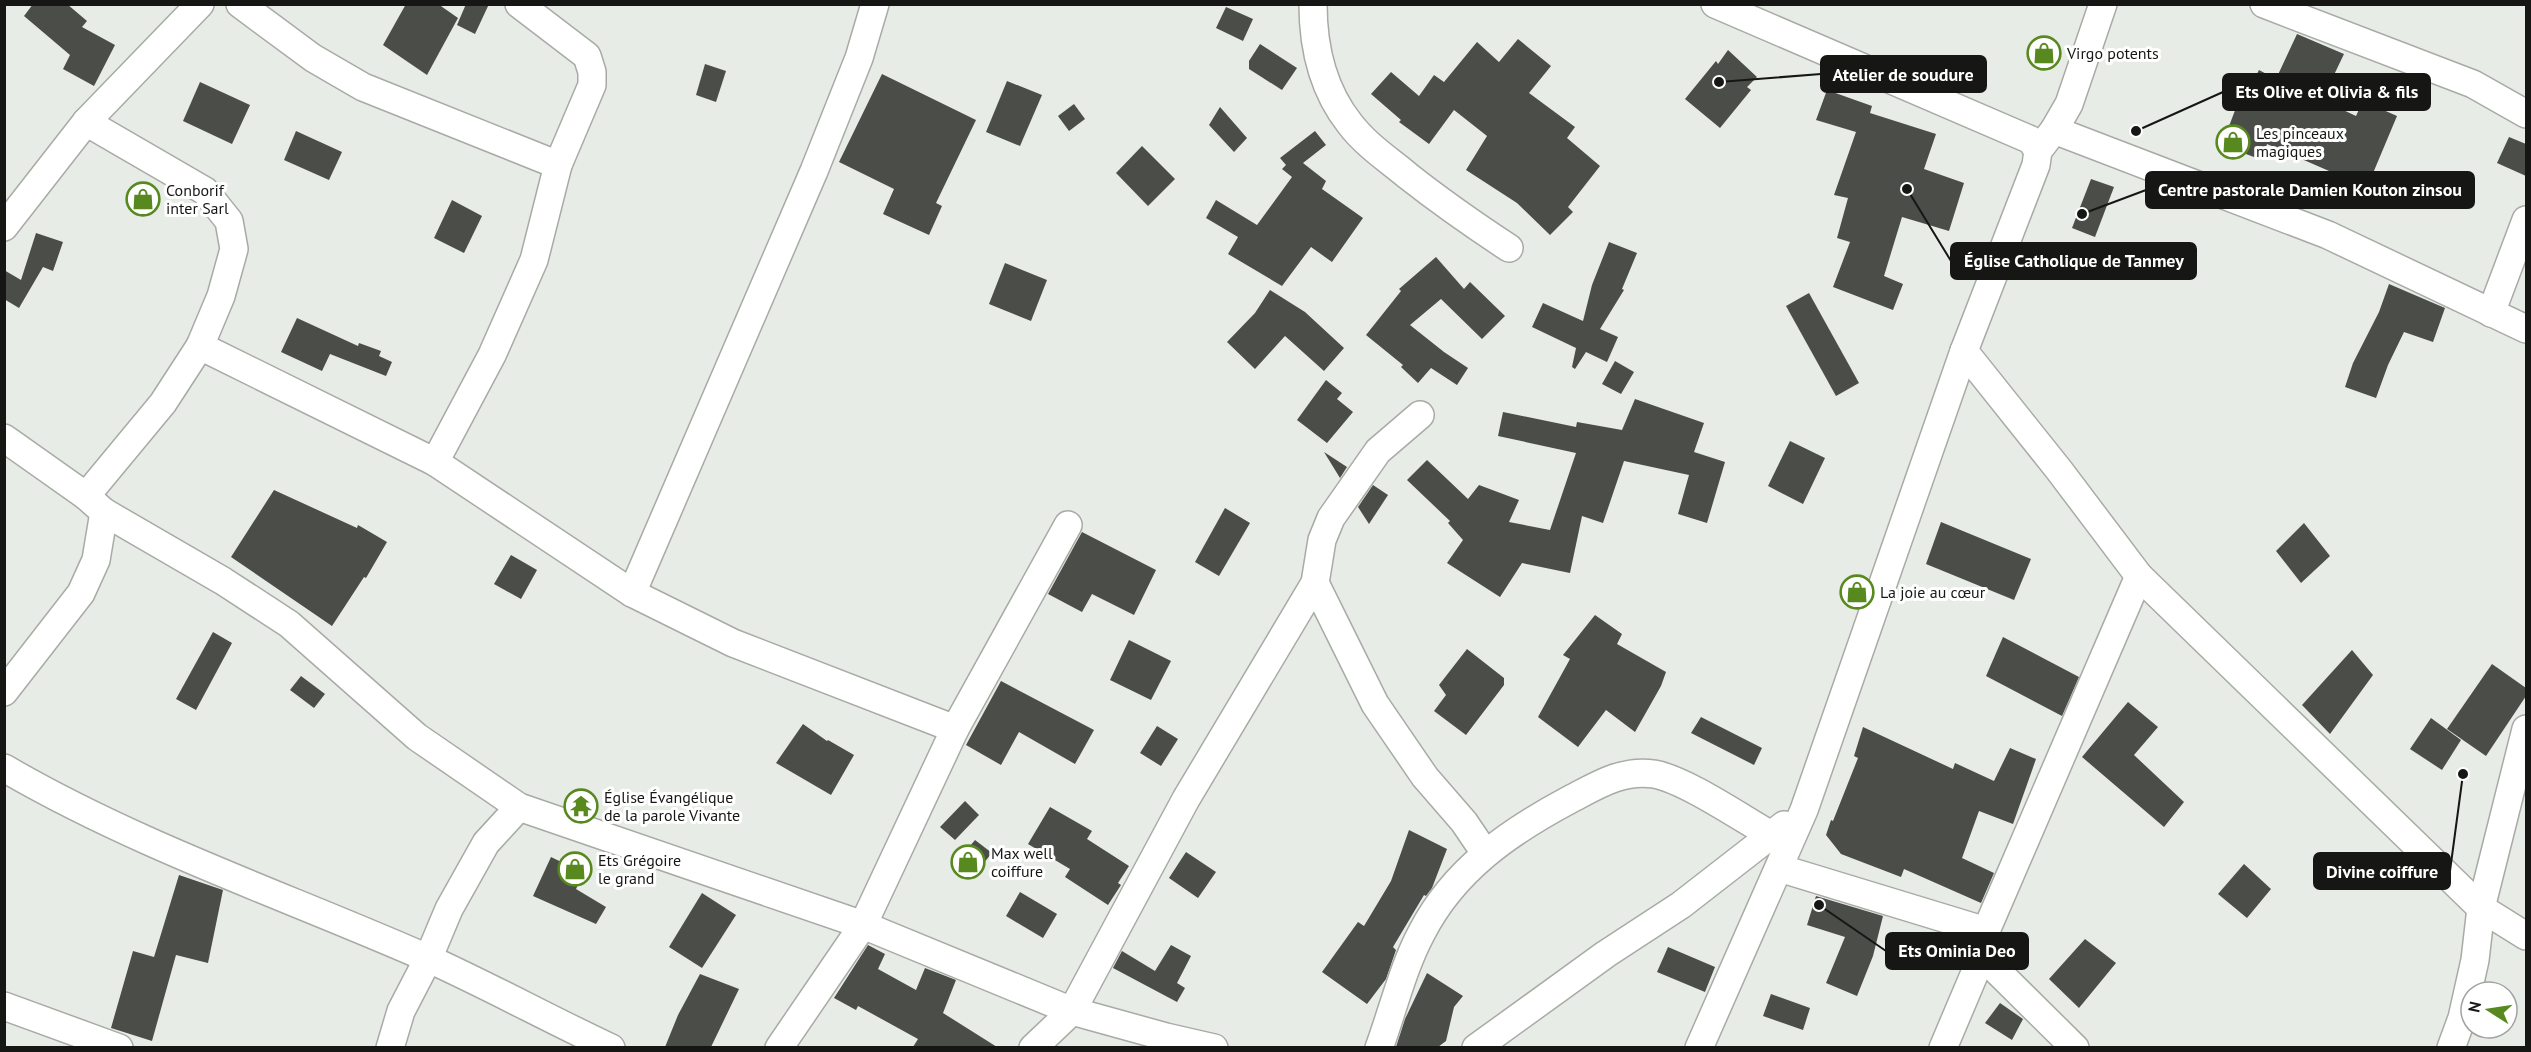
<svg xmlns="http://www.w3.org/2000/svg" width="2531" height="1052" viewBox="0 0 2531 1052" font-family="'PT Sans',sans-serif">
	<rect width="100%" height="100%" fill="#e8ece6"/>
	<g fill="#4a4d48">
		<path d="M33,4h34l20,17 -5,6 33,18 -21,41 -31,-17 7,-14 -46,-39z"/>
		<path d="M406,4h32l20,14 -31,57 -44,-30z"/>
		<path d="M466,4h23l-14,30 -18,-9z"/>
		<path d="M1226,7l27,12 -10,22 -27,-13z"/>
		<path d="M2297,34l47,20 -22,46 34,16 7,-15 34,15 -34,81 -31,-13 4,-10 -69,-30 -5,16 -40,-15 15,-40 3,1 19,-36 17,9z"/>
		<path d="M1518,39l33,27 -22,27 46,34 -8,11 33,28 -32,41 5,5 -23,23 -33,-32 -51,-33 21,-34 -33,-26 -25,34 -30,-22 2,-2 -30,-26 20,-22 28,24 15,-21 10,7 33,-40 22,20z"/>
		<path d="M1260,44l37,24 -15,22 -33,-21v-8z"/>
		<path d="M1728,50l29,27 -10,10 4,3 -31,38 -35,-29 31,-38 2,3z"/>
		<path d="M705,64l21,7 -10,31 -20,-7z"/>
		<path d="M882,74l94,46 -40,83 6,3 -13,29 -46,-21 11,-25 -55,-27z"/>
		<path d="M1007,81l35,14 -22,51 -34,-14z"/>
		<path d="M200,82l50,23 -18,39 -49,-23z"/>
		<path d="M1827,90l45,16 -2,7 66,21 -12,35 40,14 -15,48 -47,-14 -18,59 19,8 -10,26 -60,-23 17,-45 -13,-4 11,-40 -14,-3 22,-63 -40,-12z"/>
		<path d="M1074,104l11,15 -16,12 -11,-15z"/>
		<path d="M1220,107l27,31 -13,14 -25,-27z"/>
		<path d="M296,131l46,21 -13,28 -45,-20z"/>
		<path d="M1315,131l11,14 -23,18 23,18 -4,8 41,29 -31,44 -21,-15 -29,39 -54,-32 10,-17 -32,-19 10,-18 41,25 35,-48 -10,-8 4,-4 -6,-7z"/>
		<path d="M2509,137l17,7v32l-29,-13z"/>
		<path d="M1142,146l33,33 -27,27 -32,-33z"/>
		<path d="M2091,179l23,8 -19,50 -23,-9z"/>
		<path d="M452,200l30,16 -18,37 -30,-15z"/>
		<path d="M36,233l27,9 -10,29 -10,-4 -24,41 -15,-9v-29l17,10z"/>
		<path d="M1609,242l28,11 -15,36 2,1 -24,39 18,8 -11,25 -21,-10 -11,17 -3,-2 4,-19 -44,-21 11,-24 40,18 9,-36z"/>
		<path d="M1436,257l28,32 6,-7 35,34 -23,23 -41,-40 -31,26 34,27 24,16 -11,17 -26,-17 -13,15 -17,-16 2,-2 -37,-30 35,-44 -2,-2z"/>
		<path d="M1005,263l42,17 -16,41 -42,-17z"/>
		<path d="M2389,284l56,24 -12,34 -29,-10 -16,33 -12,33 -31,-11 8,-24 26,-51z"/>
		<path d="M1270,290l35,22 39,36 -20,23 -39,-35 -30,33 -28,-27 28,-29z"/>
		<path d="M1809,293l50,90 -23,13 -50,-90z"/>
		<path d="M297,318l61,28 1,-3 22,8 -2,5 13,6 -6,14 -56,-22 -8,17 -41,-19z"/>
		<path d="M1615,361l19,11 -13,22 -19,-10z"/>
		<path d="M1326,380l16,13 -5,6 16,13 -26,31 -30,-23z"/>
		<path d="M1635,399l69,24 -10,29 31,10 -18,61 -29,-9 11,-39 -65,-14 -21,62 -21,-7 -12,57 -48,-10 -22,34 -53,-34 16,-23 -15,-17 2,-2 -43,-41 20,-20 41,39 11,-14 40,15 -10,22 41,8 26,-77 -78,-17 5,-24 73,15 1,-5 45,8z"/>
		<path d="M1790,441l35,17 -22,46 -35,-18z"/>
		<path d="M1324,452l23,15 -7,11z"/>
		<path d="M1373,485l15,10 -19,29 -11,-17z"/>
		<path d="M274,490l83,38 1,-3 29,17 -21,36 -2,-1 -32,49 -101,-69z"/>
		<path d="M1225,508l25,15 -31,53 -24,-14z"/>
		<path d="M1941,522l90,37 -17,41 -88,-36z"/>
		<path d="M2304,523l26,33 -29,27 -25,-32z"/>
		<path d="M1082,532l74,38 -22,45 -42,-21 -10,18 -34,-18z"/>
		<path d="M511,555l26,15 -16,29 -27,-15z"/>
		<path d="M1595,615l27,19 -5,10 49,28 -5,14 -26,46 -29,-22 -28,37 -40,-30 32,-58 -7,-4z"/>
		<path d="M213,632l19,11 -36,67 -20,-11z"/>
		<path d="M2003,637l76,40 -17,39 -76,-40z"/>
		<path d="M1129,640l42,21 -20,39 -41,-20z"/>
		<path d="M1467,649l37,29v7l-38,50 -32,-24 12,-16 -7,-10z"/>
		<path d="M2352,650l21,25 -43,59 -28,-29z"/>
		<path d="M2492,664l34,24v8l-40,60 -39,-27z"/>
		<path d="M301,676l24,18 -11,14 -24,-18z"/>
		<path d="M1001,681l93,49 -19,34 -56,-32 -18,33 -35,-20z"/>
		<path d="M2128,702l30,25 -24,28 50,47 -20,25 -82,-70z"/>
		<path d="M1701,717l61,31 -8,17 -63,-32z"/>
		<path d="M2431,718l30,22 -19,30 -32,-21z"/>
		<path d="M803,724l24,17 1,-1 26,15 -23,40 -55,-32z"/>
		<path d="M1157,726l21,13 -17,27 -21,-13z"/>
		<path d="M1863,727l90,42 2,-6 39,18 16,-33 26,11 -23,65 -34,-13 -17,47 32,15 -13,30 -77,-34 -3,8 -60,-23 -15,-19 5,-15 2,1 25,-63 -4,-2z"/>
		<path d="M965,801l14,14 -24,25 -15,-13z"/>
		<path d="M1050,807l42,24 -5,8 42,27 -11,17 3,2 -13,20 -43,-28 5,-8 -42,-25z"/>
		<path d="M1409,830l38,19 -15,39 -6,8 -2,-1 -31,52 3,3 -10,29 -19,25 -45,-32 36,-50 6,4 27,-45z"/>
		<path d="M975,840l17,13 -20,24 -16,-14z"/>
		<path d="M1186,852l30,20 -18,26 -29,-20z"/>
		<path d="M551,857l33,16 -8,16 30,18 -10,17 -63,-28z"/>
		<path d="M2244,864l27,25 -24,29 -29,-24z"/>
		<path d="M179,875l44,15 -15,73 -32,-8 -24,86 -41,-13 22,-77 21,6z"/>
		<path d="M1020,892l37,22 -14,24 -37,-22z"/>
		<path d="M702,893l34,22 -34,53 -33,-21z"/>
		<path d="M1816,896l67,20 -10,40 -16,40 -31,-13 19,-46 -38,-12z"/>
		<path d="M2085,939l31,24 -37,45 -30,-29z"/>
		<path d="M868,945l17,9 -7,15 38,21 9,-22 31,12 -13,33 54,34h-84l5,-8 -60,-33 -2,4 -22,-12z"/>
		<path d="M1171,945l20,11 -14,27 8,5 -8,14 -64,-34 9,-17 33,20z"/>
		<path d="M1668,947l47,20 -10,25 -48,-20z"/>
		<path d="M1427,973l36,23 -9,11 -8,34 -8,6h-42l9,-28z"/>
		<path d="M700,974l39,15 -28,58h-46l13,-32z"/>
		<path d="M1771,994l39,14 -7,22 -40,-14z"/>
		<path d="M2000,1003l23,16 -11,21 -27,-17z"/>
	</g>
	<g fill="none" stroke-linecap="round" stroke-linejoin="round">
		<g stroke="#a8aba5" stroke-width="30">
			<g id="minor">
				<path d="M240,4l73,54 50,29 195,78"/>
				<path d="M1313,4c0,43 10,86 37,120 16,21 39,36 58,52 33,26 66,49 101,72"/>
				<path d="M1715,4l316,136 7,11"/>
				<path d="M2264,4l209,80 53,30"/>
				<path d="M2054,130l274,105 198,94"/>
				<path d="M4,227l82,-105 114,-118"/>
				<path d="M2491,313l35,-93"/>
				<path d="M200,346l235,116 197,131 101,50 222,86"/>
				<path d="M1964,351l95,119 80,106 342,332 45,28"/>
				<path d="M4,438l82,58 18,16 119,69 66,43 128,113 102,70 344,118 209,86 94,26 48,11"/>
				<path d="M435,462l57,-107 42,-95 24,-95 34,-80v-13l-5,-16 -68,-52"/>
				<path d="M86,496l77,-93 37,-57 21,-50 13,-47 -5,-28 -24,-30 -119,-69"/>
				<path d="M1315,583l60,121 50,73 39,45 21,31"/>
				<path d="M632,593l182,-422 45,-113 16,-54"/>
				<path d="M4,692l77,-99 15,-33 8,-48"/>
				<path d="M4,768c134,78 282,128 423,190 62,28 122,61 184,90"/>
				<path d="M1779,868l207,63"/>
				<path d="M1982,956l93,92"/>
				<path d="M4,1006l115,42"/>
				<path d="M390,1048l11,-37 27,-52 21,-50 37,-66 33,-36"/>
				<path d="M779,1048l84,-123 92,-196 113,-204"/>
				<path d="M1033,1048l39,-37 114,-212 129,-216 7,-43 9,-22 47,-67 42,-36"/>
				<path d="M1379,1048c14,-38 24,-81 43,-116 32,-62 87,-100 147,-132 27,-14 53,-31 85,-26 32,6 87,44 117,61"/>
				<path d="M1476,1048l130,-94 75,-49 103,-80"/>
				<path d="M1699,1048l105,-238 160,-459 72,-186 2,-14 16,-21 15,-26 34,-100"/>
				<path d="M1943,1048l39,-92 4,-25 153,-355"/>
				<path d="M2451,1048l11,-30 13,-58 6,-52 45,-179"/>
			</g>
		</g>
		<use href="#minor" stroke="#fff" stroke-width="27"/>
	</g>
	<defs>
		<g id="shop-ring" transform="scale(1.725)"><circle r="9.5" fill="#fff" stroke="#57891f" stroke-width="1.5"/><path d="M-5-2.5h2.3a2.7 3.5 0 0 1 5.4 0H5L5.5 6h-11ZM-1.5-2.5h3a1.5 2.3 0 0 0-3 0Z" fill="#57891f"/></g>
		<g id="temple-ring" transform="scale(1.725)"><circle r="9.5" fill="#fff" stroke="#57891f" stroke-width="1.5"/><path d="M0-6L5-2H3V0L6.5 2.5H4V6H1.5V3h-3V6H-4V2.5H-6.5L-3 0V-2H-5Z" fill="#57891f"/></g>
	</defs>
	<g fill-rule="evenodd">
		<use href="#shop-ring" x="2044" y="53"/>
		<use href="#shop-ring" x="2233" y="142"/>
		<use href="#shop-ring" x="143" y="199"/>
		<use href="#shop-ring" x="1857" y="592"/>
		<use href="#temple-ring" x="581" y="806"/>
		<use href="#shop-ring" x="968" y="862"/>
		<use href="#shop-ring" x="575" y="869"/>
	</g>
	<g text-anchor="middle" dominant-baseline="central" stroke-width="6" stroke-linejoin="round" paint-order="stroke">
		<g font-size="16" fill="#161715" stroke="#fff" text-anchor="start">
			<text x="2067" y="53">Virgo potents</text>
			<text x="2256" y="133">Les pinceaux<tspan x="2256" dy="18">magiques</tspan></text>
			<text x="166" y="190">Conborif<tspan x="166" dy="18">inter Sarl</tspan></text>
			<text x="1880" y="592">La joie au cœur</text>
			<text x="604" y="797">Église Évangélique<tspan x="604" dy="18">de la parole Vivante</tspan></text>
			<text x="991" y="853">Max well<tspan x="991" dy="18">coiffure</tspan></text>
			<text x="598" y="860">Ets Grégoire<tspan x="598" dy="18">le grand</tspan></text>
		</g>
	</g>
	<path fill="none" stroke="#161715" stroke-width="2" d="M1719 82L1821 74M2136 131L2223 92M2082 214L2146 190M1907 189L1951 261M2463 774L2450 871M1819 905L1886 951"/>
	<g fill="#161715" stroke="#fff" stroke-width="2">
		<circle cx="1719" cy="82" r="6"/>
		<circle cx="2136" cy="131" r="6"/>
		<circle cx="2082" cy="214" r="6"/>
		<circle cx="1907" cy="189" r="6"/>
		<circle cx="2463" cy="774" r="6"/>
		<circle cx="1819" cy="905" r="6"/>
	</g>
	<g fill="#161715" stroke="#161715" stroke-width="2">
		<rect x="1821" y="56" width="165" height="36" rx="6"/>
		<rect x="2223" y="74" width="207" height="36" rx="6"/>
		<rect x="2146" y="172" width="328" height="36" rx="6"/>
		<rect x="1951" y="243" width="245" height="36" rx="6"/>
		<rect x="2314" y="853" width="136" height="36" rx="6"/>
		<rect x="1886" y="933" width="142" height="36" rx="6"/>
	</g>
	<g font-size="18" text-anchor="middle" font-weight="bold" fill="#fff">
		<text x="1903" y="81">Atelier de soudure</text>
		<text x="2327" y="98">Ets Olive et Olivia &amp; fils</text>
		<text x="2310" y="196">Centre pastorale Damien Kouton zinsou</text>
		<text x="2074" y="267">Église Catholique de Tanmey</text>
		<text x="2382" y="878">Divine coiffure</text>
		<text x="1957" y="957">Ets Ominia Deo</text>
	</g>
	<rect width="2531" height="1052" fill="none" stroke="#161715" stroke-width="12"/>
	<g transform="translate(2489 1010) rotate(282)"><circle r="28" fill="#ffffff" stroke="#a2a2a1" stroke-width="1.5"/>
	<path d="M0-4.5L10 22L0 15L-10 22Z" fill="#57891f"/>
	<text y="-9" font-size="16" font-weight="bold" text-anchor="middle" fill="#161715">N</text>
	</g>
</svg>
